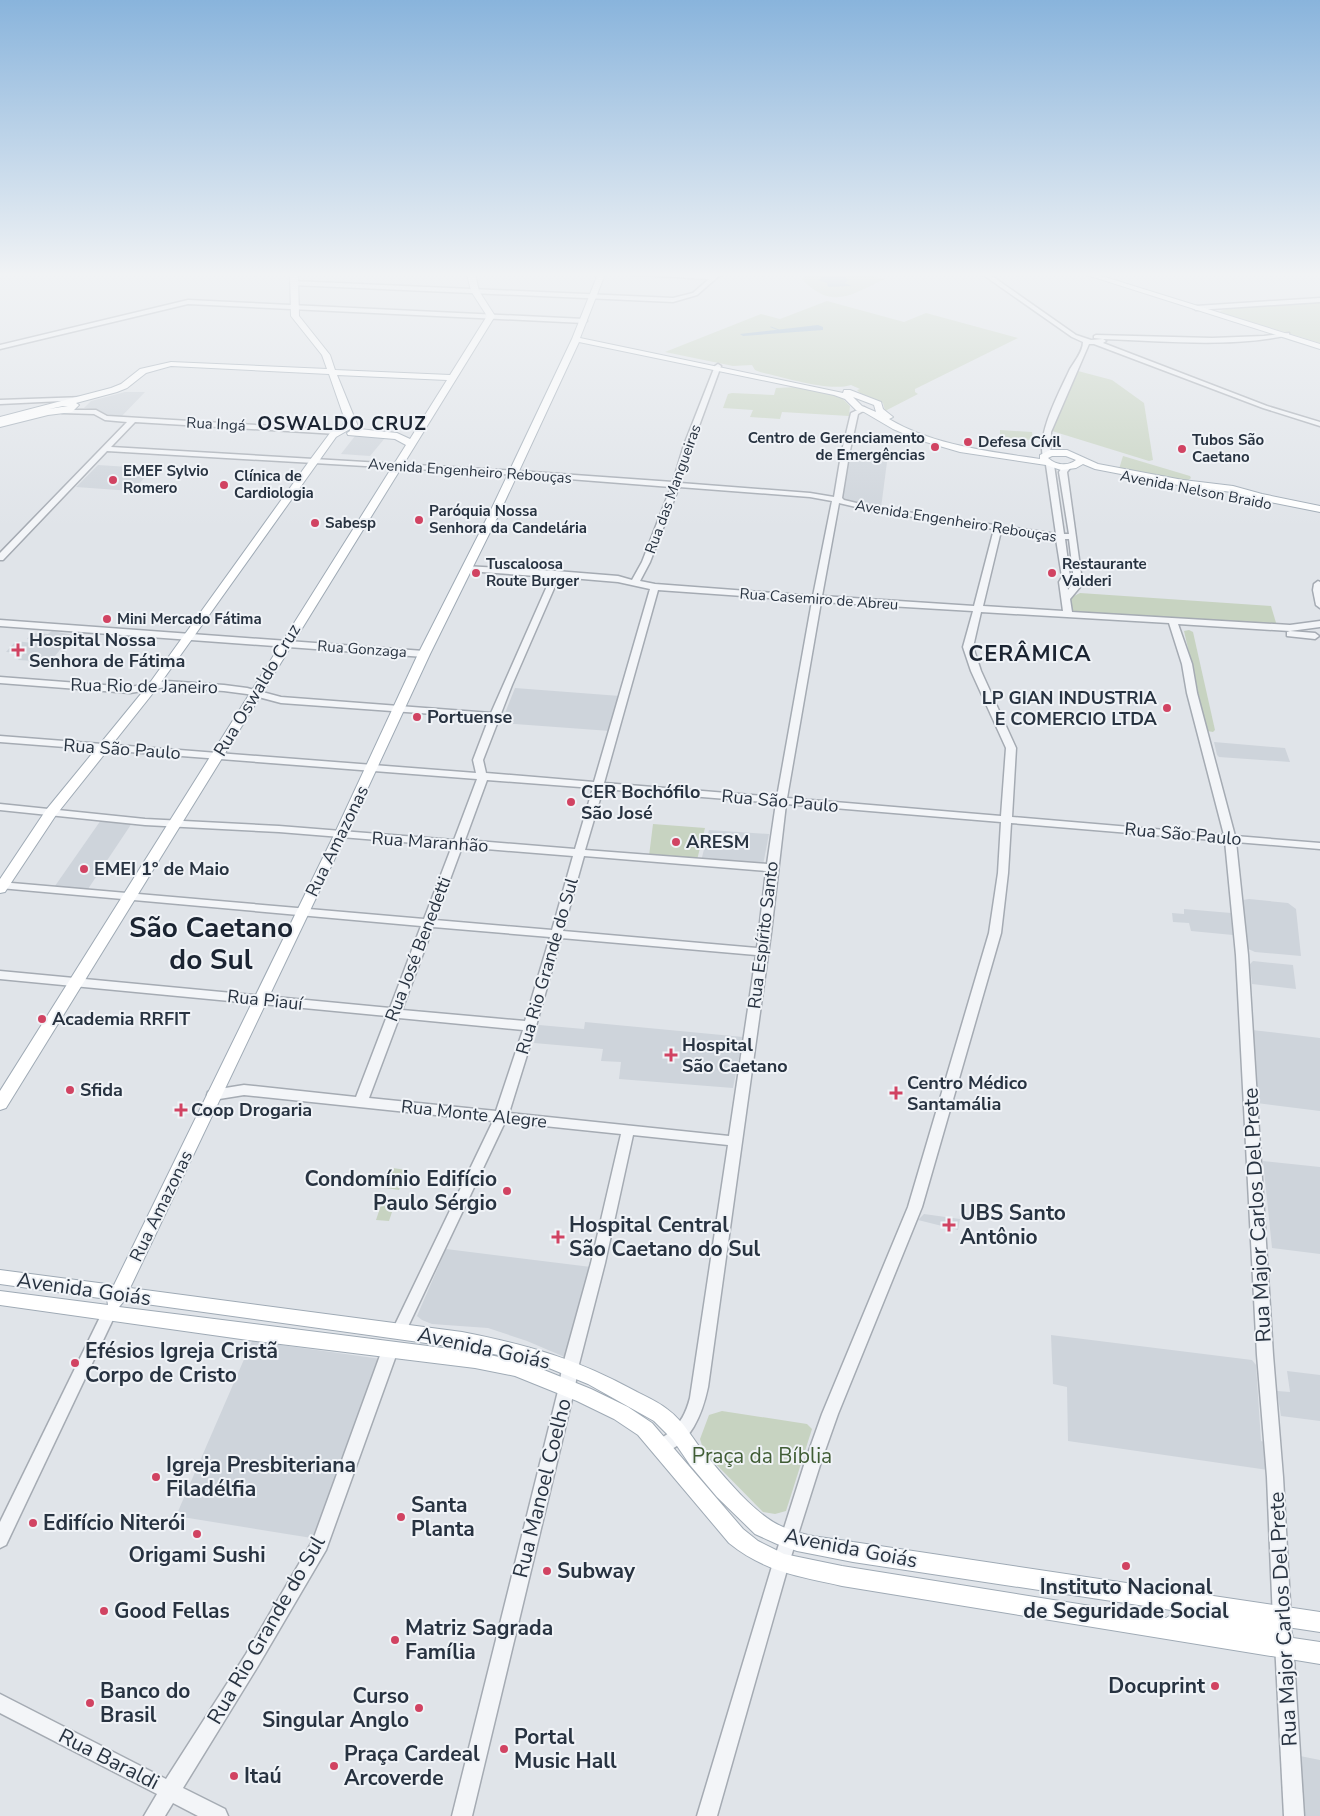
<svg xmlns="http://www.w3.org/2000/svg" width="1320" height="1816" viewBox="0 0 1320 1816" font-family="'Nunito Sans',sans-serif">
	<rect width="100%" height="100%" fill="#e0e4e9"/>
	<g fill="#ced4db">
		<path d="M125,392h20l-25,26 -12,-1 -9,-6 -15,-3 7,-7z"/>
		<path d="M355,436l30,2 -15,18 -29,-2z"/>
		<path d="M849,458l38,4 -6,46 -28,-4 -12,-6z"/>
		<path d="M98,465l31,2 -3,4 23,2 -17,18 -56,-4z"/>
		<path d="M52,631l22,4 -6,8 -41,-4 4,-6 17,1z"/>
		<path d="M16,641l16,2 32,2 -14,17 -32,-2 6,-7 -18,-1z"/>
		<path d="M515,688l105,8 -10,35 -109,-8z"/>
		<path d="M1214,742l71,6 5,14 -71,-5 -2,-2z"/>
		<path d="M101,820l31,3 -44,66 -33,-3z"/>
		<path d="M709,830l60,4 -6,31 -62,-4z"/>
		<path d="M1249,899l39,4 8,6 5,47 -46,-4 -9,-4 -3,-48z"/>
		<path d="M1184,909l47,4 2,22 -42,-4 -2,-8 -16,-1 -1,-9 12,1z"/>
		<path d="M1253,961l40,4 3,24 -44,-5 -2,-20z"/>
		<path d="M585,1022l158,15 -10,51 -114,-9 2,-17 -20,-1 2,-12 -69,-6 5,-18 45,4z"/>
		<path d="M1252,1030l68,8v73l-63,-8z"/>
		<path d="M1263,1161l57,6v87l-48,-6z"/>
		<path d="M924,1214l36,5 -2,11 -40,-10z"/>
		<path d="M446,1249l145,18 -24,91 -40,-17 -39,-13 -56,-4 -10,-4 -5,-4z"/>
		<path d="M1051,1335l201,25 4,5 5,76 6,2 1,27 -200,-29 -1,-54 -14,-3z"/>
		<path d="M252,1341l129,18 -63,180 -142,-23z"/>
		<path d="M1287,1371l33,4v46l-39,-5 -4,-25 13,1z"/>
		<path d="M1295,1755l25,5v56h-19z"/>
	</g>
	<g fill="#c7d3c1">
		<path d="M818,274h44l23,5c-35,16 -53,32 -84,-1z"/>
		<path d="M827,301l77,21 22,-9 92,25 -103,51v3l3,2 -33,17 -2,-8 -21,-8 -5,-5 3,-1 -9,-4c-21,7 -68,-8 -91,-13l-5,-2 -3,-5 -19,1 -68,-14 96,-38 19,5z"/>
		<path d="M1320,301v42l-99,-30 -1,-2 10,-3z"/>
		<path d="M1078,371l34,9 32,23 9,57 -4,1 -97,-30z"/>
		<path d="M797,387l43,9 10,10 -1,10 -67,-4 -2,7 -30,-2 3,-7 -30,-2 5,-14 4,-1 42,2 2,-7z"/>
		<path d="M1000,430l32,2 1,8 -33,-2z"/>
		<path d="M1123,456l67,20 1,2 -4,3 -68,-12z"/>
		<path d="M1080,593l191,13 6,20 -205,-12 -2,-16z"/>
		<path d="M1189,630l4,2 22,98 -2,2 -6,-1 -23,-100z"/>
		<path d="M653,824l52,4 -8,32 -48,-4z"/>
		<path d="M393,1168l13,2 -7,20 -13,-2z"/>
		<path d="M383,1199l13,1 -7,21 -13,-1z"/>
		<path d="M722,1411l85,13 5,5 -26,82 -11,3 -12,-2 -59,-60 -4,-13 9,-24z"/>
	</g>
	<g fill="#9ab5ca">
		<path d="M824,276h19l6,4 -5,3 8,3 -24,1 -1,-4 -9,-3z"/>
		<path d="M818,325l5,2v3l-80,6 -3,-2z"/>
	</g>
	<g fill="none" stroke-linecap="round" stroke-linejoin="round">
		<path stroke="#9ab5ca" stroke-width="1" d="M771,327l8,3"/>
		<g stroke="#a5abb3" stroke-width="3">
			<g id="minor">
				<path d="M622,274h99l-24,21 -24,7 -380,-17 -3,-2 3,-2 380,17 20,-5 16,-14z"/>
				<path d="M982,274h7l87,61 15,5 12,-1 -9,-1v-2l2,-1 116,3 52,-2 25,-3v2c-60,13 -125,6 -186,4l3,2 -3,2 164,63 53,16v4l-57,-18 -169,-64h-5l-38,88 -1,23 -7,2c-6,-24 17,-66 27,-88 5,-8 13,-18 13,-27l-11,-5z"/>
				<path d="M1320,298v4l-124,8 -3,-2 3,-2z"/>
				<path d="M188,300l396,19 3,2 -3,2 -396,-19 -188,45v-4z"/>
				<path d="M718,364l3,2 -29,79 -12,38 130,10 24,4 7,-42 10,-42 13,-6 3,2 -9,5 -9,41 -7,43 2,2 29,7 183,27 -10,-69 4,-2 4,2 10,69h5l-10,-62 5,-7h6l1,2 -4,5 15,109 -2,6 -10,12 2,13 218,13 30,-4v6l-30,4 -112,-7 14,40 5,29 38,143 85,7v6l-84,-7 12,113 25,400 10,122 8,143 -3,6 -6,2 -6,-2 -3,-6 -6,-143 -10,-122 -21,-400 -11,-114 -214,-18 -3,50 -7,60 -79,274 -84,207 -17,48 -32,101 -72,253h-20l76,-253 32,-101 17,-48 86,-207 81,-274 9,-60 3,-51 -215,-18 -15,129 -63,454c-6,28 -17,56 -46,67l-6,-2 -2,-5c3,-7 9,-10 15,-14 12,-10 17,-20 21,-35l38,-253 -95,-10 -28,128 -27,105 -3,19 -103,429h-20l107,-429 3,-19 29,-105 30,-129 -116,-12 -101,213 -5,2 -5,-2 -2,-4 101,-210 -249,-26 -31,5 -5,-2 -1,-3 1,-3 5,-2 31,-5 112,12 31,-81 -387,-37v-8l390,37 31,-82 -421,-38v-6l424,37 28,-73 -173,-14 -134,-7 -145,-15v-6l145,15 134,7 175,14 23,-61 -477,-37v-6l476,37 -3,-13 16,-42 -208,-15 -34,-9 -23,-3 -58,-4 -36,6 -130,-10v-6l130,10 36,-6 58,4 23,3 34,9 210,16 60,-136 -84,-6 -4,-3 1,-2 92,5 62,5 14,4 10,-18 29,-75 -153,-12 -411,-24 -104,109h-3v-7l127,-131 -22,-2 -11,-6 -32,-1 -2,-1v-2h36l11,6 230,14 4,2 -4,2 -202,-12 -24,25 407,24 155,11 11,-37 31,-79zM679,487l131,10 22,4 -19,95 -158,-12 -15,-3 10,-19zM839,503l34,8 121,18 -20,77 -152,-10zM1001,531l55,8 6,38 -3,5 4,29 -80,-5zM1065,539h4l5,42 -6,9 -1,-8 3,-5zM559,577l59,5 32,7 -56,193 -108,-9 -3,-13 29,-75zM658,590l154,11 -35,196 -173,-14zM821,602l152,9 -10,36 8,24 35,77 -5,68 -214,-18zM981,612l188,11 13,41 5,29 37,142 -212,-18 4,-69 -35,-77 -8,-24zM487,780l106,8 -18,61 -110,-9zM603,789l173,14 -9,61 -182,-14zM462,847l111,9 -21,74 -117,-10zM584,856l182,15 -9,77 -194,-17zM433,927l117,10 -25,84 -123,-11zM561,938l195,17 -27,181 -220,-23 27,-87zM399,1018l124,12 -27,81 -127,-13z"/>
				<path d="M85,397v2l-2,1 -83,4v-4z"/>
				<path d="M1318,581l2,1v26l-4,-3 -3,-15 1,-6z"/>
				<path d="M0,620l424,31 5,3 -5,3 -424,-31z"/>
				<path d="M1290,631l25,2 4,3 -4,3 -28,-3v-4z"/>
				<path d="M109,1307l5,2 2,4 -110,232 -6,3v-26l104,-213z"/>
				<path d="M390,1344l5,2 3,4 -72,200 -68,116 -75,122 42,21 3,7h-30l-25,-13 -8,13h-21l13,-22 -157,-81v-19l166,85 80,-125 67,-114 69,-190 3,-4z"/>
				<path d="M1284,1634l6,3 3,6 11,173h-20l-9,-173 3,-6z"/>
			</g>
		</g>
		<g stroke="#9faab5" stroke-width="2">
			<g id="major">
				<path d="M290,274h8l1,42 31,39 5,15 115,5 37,-59 -16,-25 -4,-17h8l4,17 16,25 -489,792 -6,2v-19l406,-646 -11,-6 -47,-4 -1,-2 3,-2v-2l-14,8 -179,251 -101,127 -51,77 -5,1v-14l46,-69 103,-126 161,-224 20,-27 12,-6 3,-7 -16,-46 -158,-8 -25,7 -19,15 -10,4 -41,11 3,2 -7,7 -24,3 -48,12v-10l111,-29 10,-4 19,-15 31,-7 156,7 -5,-14 -31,-39zM337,375l110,5 -37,59 -13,-6 -38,-4zM63,406h5l-19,3z"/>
				<path d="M598,274h7l-25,64 263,55 1,-3h6l31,12 2,7 10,8 -4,2c46,27 99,32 151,40v-4l10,-5h17l31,14 85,16 50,6 29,8 58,12v6l-60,-12 -28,-8 -49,-6 -88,-17 -12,-5 -7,4 -15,2 -15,-5 -86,-13 -41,-12 -26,-11 -29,-17 -8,-2 -11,-11 -11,-4 -255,-53 -80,172 -69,140 -84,181 -216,453 332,44c66,13 115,27 175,60 10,5 21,10 30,17 17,12 26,31 39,46 19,23 50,61 77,72 21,10 47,11 70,15l467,70v20l-33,-5 4,2 2,9 27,4v22l-478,-78c-44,-10 -77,-14 -113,-43l-91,-108 -24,-16 -37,-18 -62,-25 -40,-8 -227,-28 -248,-35v-14l108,14 -1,-6 -107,-15v-14l114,15 220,-450 84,-181 71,-140 83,-175zM853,397l21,8 2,7 -14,-6zM1052,456h14l10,4c-9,7 -20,5 -28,-2zM124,1301l338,47 47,9 35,9 44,18 66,37 19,19 17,25 27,32 38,37 22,10 20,7 56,11 325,49 -12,7 -324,-52 -58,-12 -26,-13 -15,-12 -91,-106 -24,-16 -37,-18 -67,-27 -49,-10 -356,-45z"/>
				<path d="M1084,274h11l225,70v5z"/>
			</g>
		</g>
		<use href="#minor" fill="#f3f5f8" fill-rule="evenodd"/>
		<use href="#major" fill="#fff" fill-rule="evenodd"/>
	</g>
	<linearGradient id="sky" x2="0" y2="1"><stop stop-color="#89b4dc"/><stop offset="0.52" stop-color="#f1f3f5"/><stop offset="1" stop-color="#f1f3f5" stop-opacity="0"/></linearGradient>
	<rect width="1320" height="528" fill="url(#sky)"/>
	<g fill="#d14362" stroke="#f0f3f7" stroke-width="2">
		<circle cx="968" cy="442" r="5"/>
		<circle cx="935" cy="447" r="5"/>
		<circle cx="1182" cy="449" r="5"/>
		<circle cx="113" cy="480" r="5"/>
		<circle cx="224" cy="485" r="5"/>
		<circle cx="419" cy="520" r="5"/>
		<circle cx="315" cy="523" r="5"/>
		<circle cx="476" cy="573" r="5"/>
		<circle cx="1052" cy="573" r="5"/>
		<circle cx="107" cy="619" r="5"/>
		<path d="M15.5 642.5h5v5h5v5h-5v5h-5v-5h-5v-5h5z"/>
		<circle cx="1167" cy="708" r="5"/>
		<circle cx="417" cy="717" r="5"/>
		<circle cx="571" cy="802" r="5"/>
		<circle cx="676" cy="842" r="5"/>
		<circle cx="84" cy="869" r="5"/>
		<circle cx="42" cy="1019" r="5"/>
		<path d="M668.5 1047.5h5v5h5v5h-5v5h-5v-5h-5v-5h5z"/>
		<circle cx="70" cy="1090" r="5"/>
		<path d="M893.5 1085.5h5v5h5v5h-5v5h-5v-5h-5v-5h5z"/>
		<path d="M178.5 1102.5h5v5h5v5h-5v5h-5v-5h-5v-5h5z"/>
		<circle cx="507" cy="1191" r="5"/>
		<path d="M946.5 1217.5h5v5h5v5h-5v5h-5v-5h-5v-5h5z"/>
		<path d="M555.5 1229.5h5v5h5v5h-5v5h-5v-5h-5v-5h5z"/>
		<circle cx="75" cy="1363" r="5"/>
		<circle cx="156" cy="1477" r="5"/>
		<circle cx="401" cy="1517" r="5"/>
		<circle cx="33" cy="1523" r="5"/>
		<circle cx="197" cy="1534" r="5"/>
		<circle cx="1126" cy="1566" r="5"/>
		<circle cx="547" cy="1571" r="5"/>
		<circle cx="104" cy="1611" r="5"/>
		<circle cx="395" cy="1640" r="5"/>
		<circle cx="1215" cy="1686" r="5"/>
		<circle cx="90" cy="1703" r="5"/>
		<circle cx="419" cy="1708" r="5"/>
		<circle cx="504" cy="1749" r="5"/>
		<circle cx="334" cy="1766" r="5"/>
		<circle cx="234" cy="1776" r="5"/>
	</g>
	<g text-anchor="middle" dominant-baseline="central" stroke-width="4" stroke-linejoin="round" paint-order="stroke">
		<g font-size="15" fill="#283341" stroke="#f0f3f7">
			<text transform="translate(216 424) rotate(3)">Rua Ingá</text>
			<text transform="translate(470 471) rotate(4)">Avenida Engenheiro Rebouças</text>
			<text transform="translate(673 489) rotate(-70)">Rua das Mangueiras</text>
			<text transform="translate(1196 490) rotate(11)">Avenida Nelson Braido</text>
			<text transform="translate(956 521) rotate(9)">Avenida Engenheiro Rebouças</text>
			<text transform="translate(819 599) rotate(4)">Rua Casemiro de Abreu</text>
			<text transform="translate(362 649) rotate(4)">Rua Gonzaga</text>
		</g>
		<g font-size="15" font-weight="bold" fill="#283341" stroke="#f0f3f7" text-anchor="start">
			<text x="925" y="438" text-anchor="end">Centro de Gerenciamento<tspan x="925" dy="17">de Emergências</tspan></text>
			<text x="1192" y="440">Tubos São<tspan x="1192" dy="17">Caetano</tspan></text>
			<text x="978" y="442">Defesa Cívil</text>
			<text x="123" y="471">EMEF Sylvio<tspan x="123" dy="17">Romero</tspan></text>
			<text x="234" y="476">Clínica de<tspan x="234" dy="17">Cardiologia</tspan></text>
			<text x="429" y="511">Paróquia Nossa<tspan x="429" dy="17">Senhora da Candelária</tspan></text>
			<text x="325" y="523">Sabesp</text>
			<text x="486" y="564">Tuscaloosa<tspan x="486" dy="17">Route Burger</tspan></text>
			<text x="1062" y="564">Restaurante<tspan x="1062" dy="17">Valderi</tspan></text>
			<text x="117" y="619">Mini Mercado Fátima</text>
		</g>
		<g font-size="18" font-weight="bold" fill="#283341" stroke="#f0f3f7" text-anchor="start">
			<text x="29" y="640">Hospital Nossa<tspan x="29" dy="21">Senhora de Fátima</tspan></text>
			<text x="1157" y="698" text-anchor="end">LP GIAN INDUSTRIA<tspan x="1157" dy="21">E COMERCIO LTDA</tspan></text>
			<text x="427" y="717">Portuense</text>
			<text x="581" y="792">CER Bochófilo<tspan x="581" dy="21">São José</tspan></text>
			<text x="686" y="842">ARESM</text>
			<text x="94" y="869">EMEI 1° de Maio</text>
			<text x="52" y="1019">Academia RRFIT</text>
			<text x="682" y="1045">Hospital<tspan x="682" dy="21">São Caetano</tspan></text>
			<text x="907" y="1083">Centro Médico<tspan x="907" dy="21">Santamália</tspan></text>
			<text x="80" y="1090">Sfida</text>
			<text x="191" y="1110">Coop Drogaria</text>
		</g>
		<g font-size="18" fill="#283341" stroke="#f0f3f7">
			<text transform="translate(144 686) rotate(1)">Rua Rio de Janeiro</text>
			<text transform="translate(257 690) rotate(-59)">Rua Oswaldo Cruz</text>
			<text transform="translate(122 749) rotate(4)">Rua São Paulo</text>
			<text transform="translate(780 801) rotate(5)">Rua São Paulo</text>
			<text transform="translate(1183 834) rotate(5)">Rua São Paulo</text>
			<text transform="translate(337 841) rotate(-64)">Rua Amazonas</text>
			<text transform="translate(430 842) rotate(4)">Rua Maranhão</text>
			<text transform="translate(763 935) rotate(-83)">Rua Espírito Santo</text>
			<text transform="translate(418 949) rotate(-69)">Rua José Benedetti</text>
			<text transform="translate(547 966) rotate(-74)">Rua Rio Grande do Sul</text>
			<text transform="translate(265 1000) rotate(6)">Rua Piauí</text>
			<text transform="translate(474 1114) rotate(6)">Rua Monte Alegre</text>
			<text transform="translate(161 1206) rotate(-64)">Rua Amazonas</text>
		</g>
		<g font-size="19" font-weight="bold" letter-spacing="1" fill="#1b2432" stroke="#f0f3f7">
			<text x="342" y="424">OSWALDO CRUZ</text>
		</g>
		<g font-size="21" font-weight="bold" fill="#283341" stroke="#f0f3f7" text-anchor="start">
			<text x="497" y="1179" text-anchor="end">Condomínio Edifício<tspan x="497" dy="24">Paulo Sérgio</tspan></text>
			<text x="960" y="1213">UBS Santo<tspan x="960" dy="24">Antônio</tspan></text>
			<text x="569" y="1225">Hospital Central<tspan x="569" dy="24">São Caetano do Sul</tspan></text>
			<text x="85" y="1351">Efésios Igreja Cristã<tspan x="85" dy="24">Corpo de Cristo</tspan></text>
			<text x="166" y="1465">Igreja Presbiteriana<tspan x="166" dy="24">Filadélfia</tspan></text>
			<text x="411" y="1505">Santa<tspan x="411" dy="24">Planta</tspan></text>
			<text x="43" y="1523">Edifício Niterói</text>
			<text x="197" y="1555" text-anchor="middle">Origami Sushi</text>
			<text x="557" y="1571">Subway</text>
			<text x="1126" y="1587" text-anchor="middle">Instituto Nacional<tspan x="1126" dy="24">de Seguridade Social</tspan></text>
			<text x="114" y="1611">Good Fellas</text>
			<text x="405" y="1628">Matriz Sagrada<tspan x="405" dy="24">Família</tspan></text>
			<text x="1205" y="1686" text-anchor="end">Docuprint</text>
			<text x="100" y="1691">Banco do<tspan x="100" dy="24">Brasil</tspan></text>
			<text x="409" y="1696" text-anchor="end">Curso<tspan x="409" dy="24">Singular Anglo</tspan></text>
			<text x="514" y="1737">Portal<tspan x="514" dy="24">Music Hall</tspan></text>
			<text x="344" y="1754">Praça Cardeal<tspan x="344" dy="24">Arcoverde</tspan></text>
			<text x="244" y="1776">Itaú</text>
		</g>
		<g font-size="21" fill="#283341" stroke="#f0f3f7">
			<text transform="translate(1257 1215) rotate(-93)">Rua Major Carlos Del Prete</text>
			<text transform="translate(84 1289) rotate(8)">Avenida Goiás</text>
			<text transform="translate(484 1348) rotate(12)">Avenida Goiás</text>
			<text transform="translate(542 1488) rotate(-76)">Rua Manoel Coelho</text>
			<text transform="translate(851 1548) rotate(11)">Avenida Goiás</text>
			<text transform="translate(1283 1619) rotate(-93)">Rua Major Carlos Del Prete</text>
			<text transform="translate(266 1630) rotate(-60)">Rua Rio Grande do Sul</text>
			<text transform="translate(109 1759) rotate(27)">Rua Baraldi</text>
		</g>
		<g font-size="21" fill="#405d35" stroke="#f0f3f7">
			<text x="762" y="1456">Praça da Bíblia</text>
		</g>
		<g font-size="22" font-weight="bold" letter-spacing="1" fill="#1b2432" stroke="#f0f3f7">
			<text x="1030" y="654">CERÂMICA</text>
		</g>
		<g font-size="28" font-weight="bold" fill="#1b2432" stroke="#f0f3f7">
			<text x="211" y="928">São Caetano<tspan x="211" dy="32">do Sul</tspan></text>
		</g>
	</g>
</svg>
